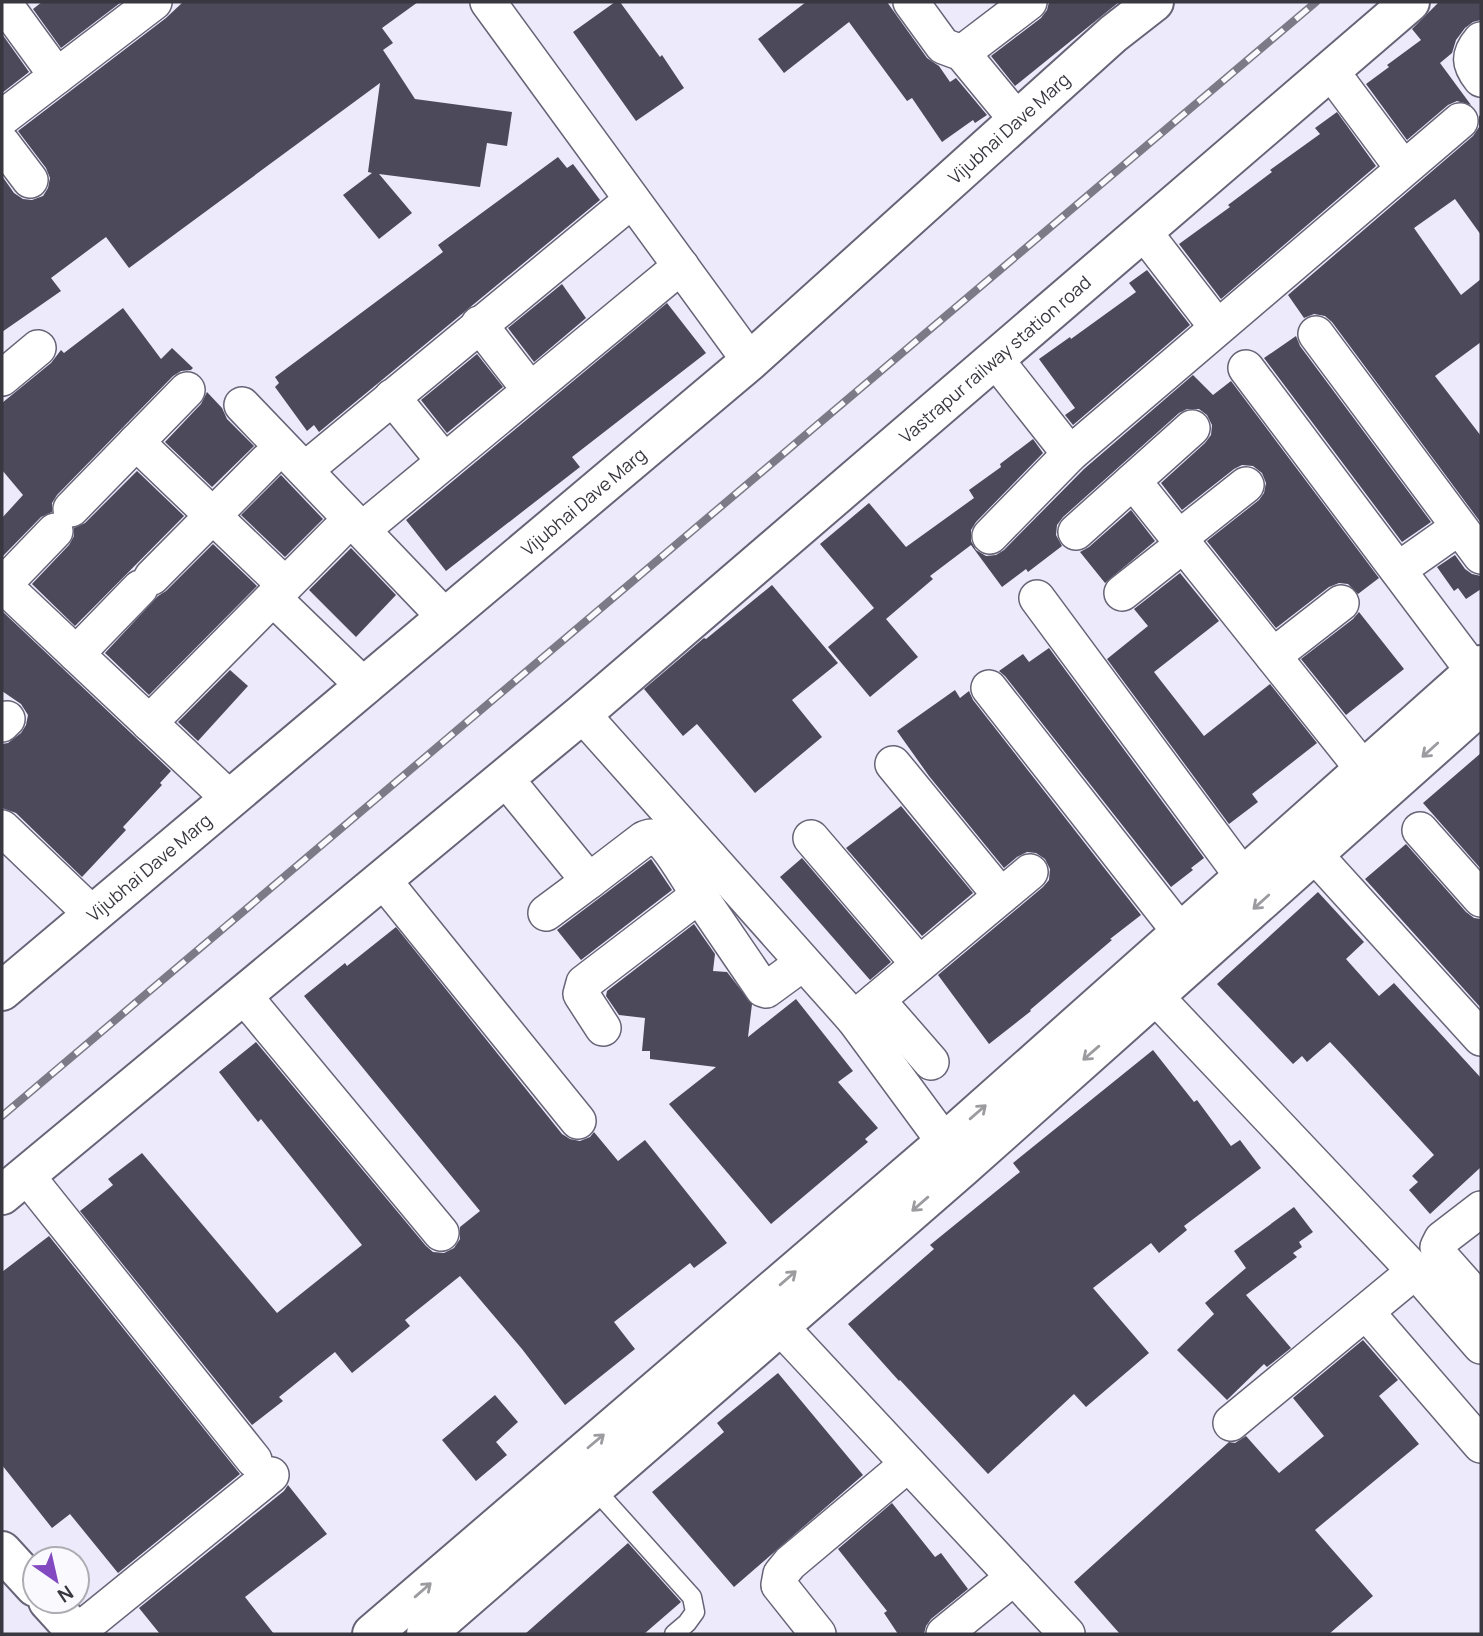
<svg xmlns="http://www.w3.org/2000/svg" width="1483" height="1636" viewBox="0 0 1483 1636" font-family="Manrope,sans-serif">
	<rect width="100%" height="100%" fill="#edeafc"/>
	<g fill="#4b495a">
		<path d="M42,2h77l1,1 -59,45 -28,-39z"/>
		<path d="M183,2h235l-36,26 11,15 -10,7 6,9 26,40 97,13 -5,34 -20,-3 -7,44 -101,-13 33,39 -33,26 -36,-44 29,-22 -4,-1 12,-89 -251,185 -23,-31 -55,41 10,13 -59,41v-156l12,17 9,6 9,1 11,-4 5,-8 2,-10 -4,-10 -28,-37 148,-113z"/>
		<path d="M615,2h5l40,55 2,-2 22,33 -48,33 -63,-89z"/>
		<path d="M806,2h81l40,56 12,8 11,16 6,-4 31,37 -12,8 -2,-3 -31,22 -30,-44 -5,3 -58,-79 -65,51 -26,-34z"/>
		<path d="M1049,2h70l-104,84 -24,-30 50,-38 6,-8z"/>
		<path d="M1439,2h42v18l-8,2 -8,6 -9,12 -4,13 -12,10 31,42 -14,-4 -9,4 -41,35 -41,-56 23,-17 -2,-2 34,-25 -9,-11z"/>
		<path d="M2,34l27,38 -27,21z"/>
		<path d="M1337,112l39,54 -155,133 -42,-55 51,-37 -2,-2 44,-33 -2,-2 50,-36 -5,-6z"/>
		<path d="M1479,115l2,3v117l-26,-36 -41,29 47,67 20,-16v63l-46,34 46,60v87l-149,-201 -7,-6 -11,-2 -10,4 -16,-23 185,-159 6,-9z"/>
		<path d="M558,157l9,11 6,-4 27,36 -281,232 -5,-7 -7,6 -32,-44 4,-4 -4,-6 168,-125 -5,-7z"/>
		<path d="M1147,270l43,55 -117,100 -8,-10 10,-7 -36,-49 31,-22 1,2 65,-47 -7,-9z"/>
		<path d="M562,284l24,34 -52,44 -26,-34z"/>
		<path d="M667,303l39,50 -134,104 8,10 -134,104 -40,-51z"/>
		<path d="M123,308l38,51 11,-11 21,20 -2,2 -10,1 -8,5 -116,119 -5,8v9l-11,5 -39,40v-39l21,-23 -21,-25v-67l49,-40 10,-13 3,3z"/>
		<path d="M1296,336l4,10 131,176 -29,20 -138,-184z"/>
		<path d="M477,354l26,33 -56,46 -26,-33z"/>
		<path d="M1193,375l20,20 18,-14 148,197 -21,16 -10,-10 -9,-1 -10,4 -53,41 -69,-87 52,-41 5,-7 2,-10 -4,-10 -9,-7 -11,-1 -8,4 -52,41 -21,-27 44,-40 6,-8 1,-10 -5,-10 -8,-6h-12l-8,4 -116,104 -6,8 -1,10 6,11 -34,26 -2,-3 -24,18 -31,-42 -41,31 3,3 -47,40 32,38 -48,40 -42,-50 46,-39 -54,-64 49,-41 37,44 68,-49 -5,-8 32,-23 -1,-3 33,-25 10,14 -67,69 -5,8v11l5,9 10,6 10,-1 8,-5 80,-81z"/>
		<path d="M207,392l15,16 5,11 27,27 -42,41 -47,-45 36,-38z"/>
		<path d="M137,471l47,45 -109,110 -43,-42 37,-39 5,-9v-8l11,-5z"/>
		<path d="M281,475l42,44 -38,38 -44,-42z"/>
		<path d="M1131,510l24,31 -50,42 -25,-31 9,-5z"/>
		<path d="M213,544l44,42 -108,109 -44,-42 53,-57 8,-5z"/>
		<path d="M351,548l45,47 -40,42 -47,-47z"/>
		<path d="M1455,555l10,14 7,5 9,2v13l-15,10 -8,-11 -4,3 -17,-24z"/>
		<path d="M1180,573l39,48 -65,51 50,64 66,-52 47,59 -65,51 6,8 -29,22 -122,-165 41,-33 -14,-17z"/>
		<path d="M772,585l66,78 -46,37 30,37 -67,56 -58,-69 -14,12 -39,-47 60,-51 2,1z"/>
		<path d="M2,611l169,160 -11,12 2,2 -39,42 3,3 -44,47 -66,-64 -14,-5v-64l6,-1 13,-10 5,-8 2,-10 -7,-11 -19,-13z"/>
		<path d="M1359,612l45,57 -58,46 -45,-56 52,-40z"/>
		<path d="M1049,648l155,210 -13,10 2,2 -22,17 -166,-211 -6,-5 24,-17 6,8z"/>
		<path d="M230,670l18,16 -50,55 -20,-19z"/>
		<path d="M955,690l5,8 9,-7 4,9 168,215 -31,24 2,1 -82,70 1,1 -42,33 -51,-69 105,-88 6,-7 1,-11 -5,-10 -9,-6 -9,-1 -10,5 -13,11 -75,-92 -32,-45z"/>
		<path d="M1481,753v116l-58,-66z"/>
		<path d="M901,806l72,87 -51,43 -76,-88z"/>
		<path d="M1406,844l60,68 8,6 7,1v89l-116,-129z"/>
		<path d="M802,858l89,104 -21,18 -90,-103z"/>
		<path d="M651,859l21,31 -91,70 -24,-30z"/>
		<path d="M1318,892l46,50 -18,17 33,37 15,-13 87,95v89l-51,47 -21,-24 9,-8 -6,-6 22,-21 -87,-95 -17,-18 -23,20 -5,-6 -9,8 -76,-80z"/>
		<path d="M694,924l21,30 -2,17 14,1 25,32 -4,33 48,-38 57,72 -15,11 40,46 -13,11 3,3 -97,82 -102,-120 47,-37 -66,-8v-8h-8l3,-33 -26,-3 -13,-19 1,-5z"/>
		<path d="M396,927l166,207 8,5 10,2 10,-4 4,-5 24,29 27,-21 82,103 -33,25 -4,-5 -76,59 21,27 -70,56 -43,-56 -62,-73 -55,44 5,6 -58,47 -17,-21 -56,45 4,4 -31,24 -172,-214 33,-26 -5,-6 34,-26 135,160 85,-68 -101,-126 -3,3 -39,-50 37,-30 170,204 7,6 11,1 10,-5 6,-9v-12l20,-16 -176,-215 41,-33 2,3z"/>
		<path d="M1153,1050l41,52 3,-2 34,46 9,-6 21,28 -77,58 3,4 -28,23 -8,-10 -58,45 56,65 -63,54 -12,-13 -86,80 -88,-94 -1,1 -51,-57 86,-75 -4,-4 90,-73 -7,-9z"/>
		<path d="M1294,1207l19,25 -14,10 3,5 -9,6 4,4 -51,38 45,53 -24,19 -3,-3 -37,36 -50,-50 37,-36 -9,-11 41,-35 -12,-17z"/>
		<path d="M49,1236l191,238 -122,99 -48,-59 -18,14 -50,-63v-193z"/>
		<path d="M1363,1340l35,40 -19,16 40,48 -104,86 58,66 -44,38h-209l-46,-52 155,-140 6,1 11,-7 33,37 45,-37 -31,-38z"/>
		<path d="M778,1373l85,102 -129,112 -82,-95 72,-60 -7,-9z"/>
		<path d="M495,1395l23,27 -22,20 11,13 -31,26 -34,-41z"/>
		<path d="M288,1485l39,49 -82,63 29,37h-114l-21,-26 145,-117z"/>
		<path d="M892,1503l43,54 6,-4 27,36 -37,30 -5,7 -2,8h-26l-14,-21 3,-2 -49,-62z"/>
		<path d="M628,1543l53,59 -37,32h-119z"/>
	</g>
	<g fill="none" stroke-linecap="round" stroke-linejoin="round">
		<g stroke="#666476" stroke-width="21">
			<path id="service" d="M593,1487l99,110 3,15 -8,11 -13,11"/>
		</g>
		<g stroke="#666476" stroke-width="38">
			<g id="minor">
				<path d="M3,2l54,74"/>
				<path d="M488,2l262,359"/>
				<path d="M911,2l32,44 19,7 56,68"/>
				<path d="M1481,40c-13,15 -12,24 0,39"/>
				<path d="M962,53l67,-51"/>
				<path d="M1330,70l73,98"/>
				<path d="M2,118l152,-116"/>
				<path d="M2,143l28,37"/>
				<path d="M1143,231l74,96"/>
				<path d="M479,324l51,66"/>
				<path d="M1316,334l165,222"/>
				<path d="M995,359l75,95"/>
				<path d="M1246,368l235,313"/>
				<path d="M2,378l36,-30"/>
				<path d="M392,397l52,64"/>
				<path d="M242,405l204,213"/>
				<path d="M136,442l149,143"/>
				<path d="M306,469l326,-269"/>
				<path d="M1133,481l231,289"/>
				<path d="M71,509l116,-119"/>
				<path d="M363,529l318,-263"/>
				<path d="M1076,532l116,-104"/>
				<path d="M990,536l80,-82 390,-333"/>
				<path d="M1179,538l67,-53"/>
				<path d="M1398,570l61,-43"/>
				<path d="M152,577l115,-116"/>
				<path d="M3,585l227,214"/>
				<path d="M2,586l53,-55"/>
				<path d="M1122,593l62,-49"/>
				<path d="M273,598l92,89"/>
				<path d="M1037,598l207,280"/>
				<path d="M76,654l64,-66"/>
				<path d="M1273,656l68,-53"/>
				<path d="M989,688l192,245"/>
				<path d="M582,714l272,305 106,144"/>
				<path d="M149,723l188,-190"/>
				<path d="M2,724l5,-5"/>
				<path d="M893,764l108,132"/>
				<path d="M505,778l84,103 55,-42c6,-2 6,-3 12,-1 13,5 34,44 43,57"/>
				<path d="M2,828l91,87"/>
				<path d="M1420,830l61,69"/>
				<path d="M811,838l108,126"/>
				<path d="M1314,854l167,184"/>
				<path d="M383,880l195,241"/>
				<path d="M546,913l43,-32"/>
				<path d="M1135,975l293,310 53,61"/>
				<path d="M244,996l197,237"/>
				<path d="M877,1000l54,62"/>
				<path d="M854,1019l176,-147"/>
				<path d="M603,1028l-22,-34 3,-11 115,-88 64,94 3,1 37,-27"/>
				<path d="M26,1175l228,285"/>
				<path d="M1481,1209l-39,30 -4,8 2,9 41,46"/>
				<path d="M762,1307l305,327"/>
				<path d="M1366,1312l115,133"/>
				<path d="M1231,1423l184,-152"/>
				<path d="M76,1633l195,-158"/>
				<path d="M818,1634l-39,-49 2,-11 9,-11 118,-99"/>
				<path d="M944,1634l70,-57"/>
			</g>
		</g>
		<g stroke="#666476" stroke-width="42">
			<g id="tertiary">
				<path id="s1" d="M2,991l748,-630 363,-327 41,-32"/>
				<path id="s2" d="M2,1195l580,-481 828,-712"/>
				<path d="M2,1551l33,36"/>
				<path d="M48,1601l30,33"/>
				<path d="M372,1634l573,-492 536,-477"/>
				<path d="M426,1634l537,-467 518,-462"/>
			</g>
		</g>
		<use href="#service" stroke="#fff" stroke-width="18"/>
		<use href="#minor" stroke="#fff" stroke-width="35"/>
		<use href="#tertiary" stroke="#fff" stroke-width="38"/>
		<g stroke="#7d7a87" stroke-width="8">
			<path id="rail" d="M2,1116l1314,-1114"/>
		</g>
		<use href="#rail" stroke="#fafafe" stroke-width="5" stroke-dasharray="16" stroke-linecap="butt"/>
	</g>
	<defs><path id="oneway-shaft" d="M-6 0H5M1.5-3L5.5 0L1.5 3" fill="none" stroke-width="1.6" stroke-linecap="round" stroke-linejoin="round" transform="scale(1.75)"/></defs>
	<g stroke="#9c9ba0">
		<use href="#oneway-shaft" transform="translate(1430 750) rotate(138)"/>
		<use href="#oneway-shaft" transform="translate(1261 902) rotate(138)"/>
		<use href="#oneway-shaft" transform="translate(1091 1053) rotate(139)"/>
		<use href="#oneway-shaft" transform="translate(978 1112) rotate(-41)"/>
		<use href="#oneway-shaft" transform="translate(920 1204) rotate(139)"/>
		<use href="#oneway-shaft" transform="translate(788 1278) rotate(-41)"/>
		<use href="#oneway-shaft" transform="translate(596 1441) rotate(-40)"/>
		<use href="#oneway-shaft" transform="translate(423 1590) rotate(-41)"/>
	</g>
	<g text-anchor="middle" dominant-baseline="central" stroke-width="7" stroke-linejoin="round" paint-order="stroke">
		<g font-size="18" fill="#393740" stroke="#fafafe">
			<text stroke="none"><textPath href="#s1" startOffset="1326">Vijubhai Dave Marg</textPath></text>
			<text stroke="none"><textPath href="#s2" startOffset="1298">Vastrapur railway station road</textPath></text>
			<text stroke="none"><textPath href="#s1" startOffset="760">Vijubhai Dave Marg</textPath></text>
			<text stroke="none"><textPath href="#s1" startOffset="192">Vijubhai Dave Marg</textPath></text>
		</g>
	</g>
	<rect width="1483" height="1636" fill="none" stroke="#393740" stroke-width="7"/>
	<g transform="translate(56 1580) rotate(146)"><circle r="33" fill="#fafafe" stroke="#adacb2" stroke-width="2"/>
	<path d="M0-5L12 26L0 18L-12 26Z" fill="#8249c0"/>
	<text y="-10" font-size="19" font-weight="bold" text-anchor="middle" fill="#393740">N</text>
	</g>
</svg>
